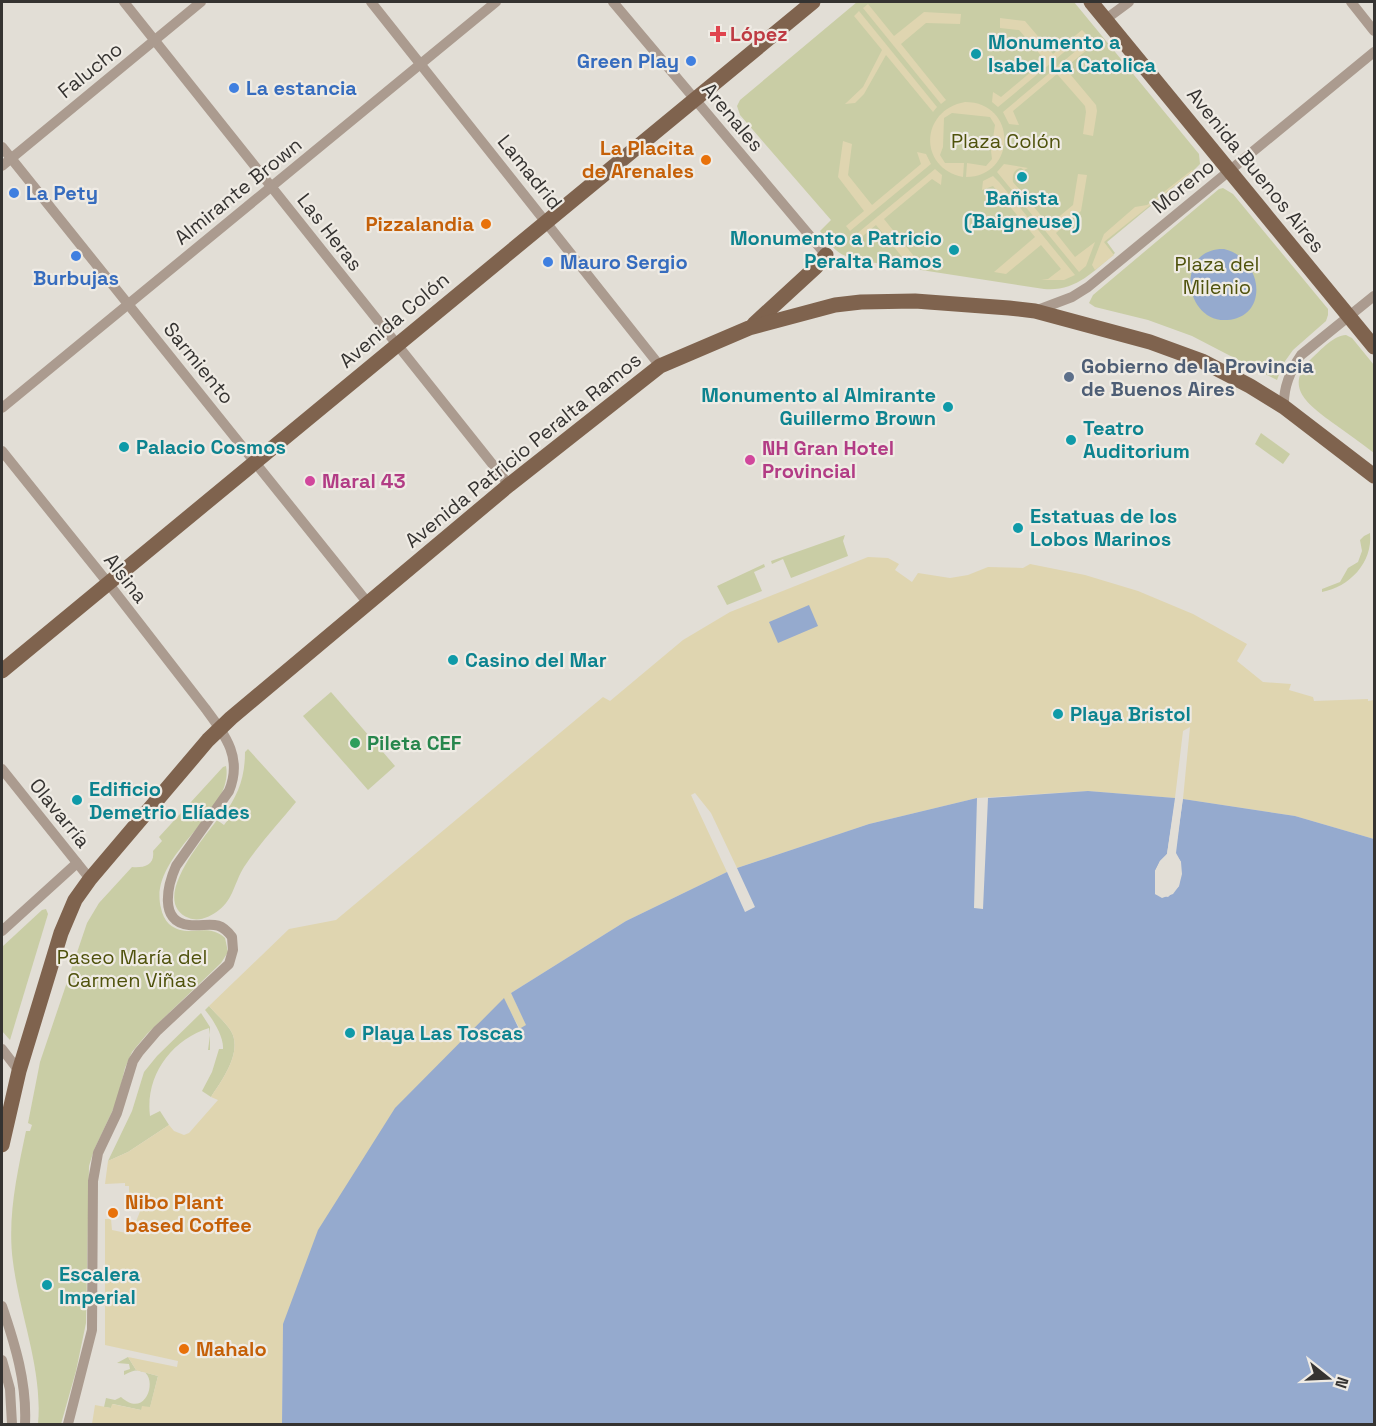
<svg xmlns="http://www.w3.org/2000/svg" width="1376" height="1426" viewBox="0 0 1376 1426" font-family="'Space Grotesk',sans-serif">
	<rect width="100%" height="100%" fill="#e2ded6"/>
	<g fill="#c9cda5">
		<path d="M857,2h217l125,152 1,10 -7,7 -86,71 8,11c-22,19 -40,39 -71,36l-181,-28c-25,-5 -29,-11 -43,-30l11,-11 -91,-105 -3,-9 3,-6z"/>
		<path d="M1223,188l10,6 95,115v6l-2,6 -33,29 -10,14 -6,16 -85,-44 -44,-16 -53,-13 -6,-4 4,-8 126,-106z"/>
		<path d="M1346,335l6,3 22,27v88c-13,-10 -27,-20 -41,-30 -24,-18 -51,-36 -21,-65 9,-8 22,-23 34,-23z"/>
		<path d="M1261,433l29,21 -7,10 -28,-20z"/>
		<path d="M1370,533c3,30 -21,54 -48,59v-3l18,-7 8,-14 10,-6 4,-11 -2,-11 4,-4z"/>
		<path d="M845,535l-2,6 5,15 -57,22 -8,-19 -11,5 -1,-3z"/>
		<path d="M764,564l1,3 -11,5 8,19 -35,14 -10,-19z"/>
		<path d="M331,692l64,74 -27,24 -65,-74z"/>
		<path d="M248,749l48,53c-17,21 -37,42 -52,65 -9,14 -11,33 -25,43 -9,7 -20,12 -30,8 -41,-16 15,-80 28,-98l7,5 3,-4 -5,-4c16,-21 23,-39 23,-65z"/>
		<path d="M226,766c9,47 -79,89 -65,142 1,6 4,12 8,16 19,16 37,-3 56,14l3,14 -7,11 -74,71 -15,18 -7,16 -8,33 -23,49 -5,16 -3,157 -10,48 -15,53h-23c5,-54 -18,-108 -25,-162 -6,-44 4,-88 13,-131h4l2,-6 -4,-2 12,-61 47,-139 12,-20 33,-36c12,1 23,-2 21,-16l9,-10 -3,-4 64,-70z"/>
		<path d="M46,909l2,5 -38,126 -8,-9v-84l40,-37z"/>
		<path d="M209,1006c7,8 16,16 22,25 12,21 -9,49 -20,66l-9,-6 10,-19 7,-23h4c1,-12 -10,-30 -18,-39z"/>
		<path d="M201,1013l9,14v23h-2l2,-15 -1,-7c-38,12 -64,48 -59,88l10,-5 9,14 -41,27 -20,9 24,-50 12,-39 13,-16z"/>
		<path d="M128,1357l8,13 22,6 -8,32 -9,2 -28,-6 -2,4 -7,-1 2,-9 9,2 6,-3c32,29 43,-46 3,-22v-4l6,-2 -1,-5 -12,-1z"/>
	</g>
	<g fill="#dfd5b0">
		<path d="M868,4l26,32 30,-24 37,2 -1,10 -34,-1 -25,21 45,56 -5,4 -78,-96z"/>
		<path d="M859,11l78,96 -4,5 -47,-57 -22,39 -9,9 -10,1 18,-17 19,-37 -28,-34z"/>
		<path d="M1000,18l25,3 28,33 29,-24 4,4 -88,73 -6,-5 1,-10 8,5 44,-37 -26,-30 -19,-2z"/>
		<path d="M1090,39l4,5 -29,24 31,37 1,6 -4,25 -10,-2 3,-22 -1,-6 -28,-32 -44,37 6,14 -10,-1 -6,-12z"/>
		<path d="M965,102c53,0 52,75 1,75l1,-14 19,3 6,-7 -1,-8 4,-26 -5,-8 -38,-4 -8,5 -1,29 -3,8 5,8h19l-1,14c-45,-9 -43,-67 2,-75z"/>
		<path d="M843,141l9,3 -4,31 24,30 49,-41 -4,-12 9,2 5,10 -81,67 -4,-5 18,-15 -26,-34z"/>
		<path d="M1004,164l24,4 -4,2 -3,-2c-7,1 -9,7 -8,14l36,43 24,-20 5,-31 9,1 -6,36 -25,22 19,24 20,-15 -9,24 -7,6 -82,-100z"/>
		<path d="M935,169l7,6 -1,10 -9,-6 -48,40 33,41 -14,-2 -27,-33 -18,15 -4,-4z"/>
		<path d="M1192,170l1,1 -89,71 10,13 -19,15 -3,-5 12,-31 31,-27 12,-2z"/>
		<path d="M993,176l6,6 76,93 -11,5h-23l7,-1 13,-10 -20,-24 -35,29 -12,-2 41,-35 -42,-51 -11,4 1,-9z"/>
		<path d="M868,557l20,1 11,6 -4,6 17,12 6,-9 32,5 18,-3 20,-8 35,1 7,-4 55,11 53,16 55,23 54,30 -10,17 26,21 28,2 -2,6 24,7 1,4 54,-2v2l6,-1v139l-79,-23 -112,-17 7,-72 -7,4 -8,67 -87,-7 -111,7 -108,26 -132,44 -26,-55 -16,-20 -4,2 36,77 -101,49 -115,72 16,33 -7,3 -17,-30 -220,325 -1,100h-190l3,-19 16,3 1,-4 29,6 1,-4 8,1 8,-31 -22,-6 -8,-13 49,10 1,-6 -73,-16v-126h6l1,11 19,4 10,-25 -12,-2v-21h-4v-3l-20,1 3,-23 20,-9 41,-27 5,6 10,4 5,-2 29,-33 -7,-3c11,-17 32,-45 20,-66 -6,-9 -15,-17 -22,-25l80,-77 47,-9 267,-223 7,4 73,-61 47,-28z"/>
	</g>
	<g fill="#95aace">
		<path d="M1224,249c39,9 46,68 3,71 -43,3 -53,-72 -3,-71z"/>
		<path d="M809,605l9,21 -40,17 -9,-21z"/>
		<path d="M1088,791l87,7 -8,56 -7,7 -5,10v23l13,3 11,-11 2,-24 -6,-9 8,-54 112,17 79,23v585h-1092l1,-100 35,-94 77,-122 109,-110 15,31 7,-4 -15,-32 115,-72 101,-49 18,40 10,-5 -18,-39 132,-44 108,-26 -3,110 9,1 5,-111z"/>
	</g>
	<path fill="#e2ded6" d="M1176,796l2,3 -8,55 -12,18 -1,20 6,3 4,-1 9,-9 3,-11 -1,-11 -6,-10 8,-55 3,-2 -7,57 5,9 1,12 -3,12 -6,8 -11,4 -7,-4v-23l5,-10 7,-7z"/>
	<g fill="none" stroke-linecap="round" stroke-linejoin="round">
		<g stroke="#ab9b8f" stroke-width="10">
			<path d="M124,2l385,483"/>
			<path d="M371,2l289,364"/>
			<path d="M613,2l213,253"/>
			<path d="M1351,2l23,29"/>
			<path d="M1106,19l23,-17"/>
			<path d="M2,147l365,455"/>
			<path d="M2,166l199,-164"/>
			<path d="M1035,311l37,-14 16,-10 286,-235"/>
			<path d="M1284,407c-1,-19 6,-36 17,-52l73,-59"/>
			<path d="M2,408l494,-406"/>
			<path d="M2,451l106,132 97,125c20,27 38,49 24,83l-53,75c-8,18 -18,56 13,59 19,2 29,-7 43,12l1,13 -4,14 -72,67 -18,21 -6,9 -16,52 -19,40 -5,28 -1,149 -24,94"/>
			<path d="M2,769l88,110"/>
			<path d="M2,931l75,-68"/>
			<path d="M2,1049l17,22"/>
			<path d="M2,1306c13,38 25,77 23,118"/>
			<path d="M2,1360l8,29 2,35"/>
		</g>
		<g stroke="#7f634e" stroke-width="15">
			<path d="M1091,2l283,345"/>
			<path d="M754,324l62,-57 10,-12"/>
			<path d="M2,671l811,-669"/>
			<path d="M2,1145l17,-74 42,-138 14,-33 15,-21 118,-139 23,-22 278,-233 151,-119 89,-38 86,-23 26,-3 54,-1 94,7 26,3 115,31 52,19 48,25 34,21 90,69"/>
		</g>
	</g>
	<path fill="#e0444e" stroke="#efebe4" stroke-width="2" d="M715 25h6v6h6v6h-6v6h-6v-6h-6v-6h6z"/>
	<g fill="#0f9aa8" stroke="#efebe4" stroke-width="2">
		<circle cx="976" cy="54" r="6"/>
		<circle cx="1022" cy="177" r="6"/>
		<circle cx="954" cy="250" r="6"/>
		<circle cx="948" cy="407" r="6"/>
		<circle cx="1071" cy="440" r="6"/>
		<circle cx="124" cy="447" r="6"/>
		<circle cx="1018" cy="528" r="6"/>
		<circle cx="453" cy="660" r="6"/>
		<circle cx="1058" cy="714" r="6"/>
		<circle cx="77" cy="800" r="6"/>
		<circle cx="350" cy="1033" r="6"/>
		<circle cx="47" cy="1285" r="6"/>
	</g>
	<g fill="#3f7fe0" stroke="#efebe4" stroke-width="2">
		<circle cx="691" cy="61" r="6"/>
		<circle cx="234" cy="88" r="6"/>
		<circle cx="14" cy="193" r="6"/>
		<circle cx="76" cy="256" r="6"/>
		<circle cx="548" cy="262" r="6"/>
	</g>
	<g fill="#e8710a" stroke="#efebe4" stroke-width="2">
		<circle cx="706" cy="160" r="6"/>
		<circle cx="486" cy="224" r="6"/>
		<circle cx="113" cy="1213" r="6"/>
		<circle cx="184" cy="1349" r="6"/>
	</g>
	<circle fill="#5c6f8a" stroke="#efebe4" stroke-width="2" cx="1069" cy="377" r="6"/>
	<g fill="#d1479c" stroke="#efebe4" stroke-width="2">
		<circle cx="750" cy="460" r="6"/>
		<circle cx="310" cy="481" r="6"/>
	</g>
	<circle fill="#2e9e5b" stroke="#efebe4" stroke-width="2" cx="355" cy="743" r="6"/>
	<g text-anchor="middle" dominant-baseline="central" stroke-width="4.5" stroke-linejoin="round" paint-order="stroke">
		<g font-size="20" font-weight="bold" fill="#be3a42" stroke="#efebe4" text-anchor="start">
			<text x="730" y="34">López</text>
		</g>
		<g font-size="20" font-weight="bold" fill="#0d838f" stroke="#efebe4" text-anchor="start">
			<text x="988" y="42">Monumento a<tspan x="988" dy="23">Isabel La Catolica</tspan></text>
			<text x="1022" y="198" text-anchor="middle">Bañista<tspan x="1022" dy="23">(Baigneuse)</tspan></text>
			<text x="942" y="238" text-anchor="end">Monumento a Patricio<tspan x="942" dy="23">Peralta Ramos</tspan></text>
			<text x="936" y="395" text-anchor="end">Monumento al Almirante<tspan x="936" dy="23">Guillermo Brown</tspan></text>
			<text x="1083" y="428">Teatro<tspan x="1083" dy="23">Auditorium</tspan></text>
			<text x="136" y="447">Palacio Cosmos</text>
			<text x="1030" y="516">Estatuas de los<tspan x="1030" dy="23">Lobos Marinos</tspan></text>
			<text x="465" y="660">Casino del Mar</text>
			<text x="1070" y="714">Playa Bristol</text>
			<text x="89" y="789">Edificio<tspan x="89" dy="23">Demetrio Elíades</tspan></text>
			<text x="362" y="1033">Playa Las Toscas</text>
			<text x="59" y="1274">Escalera<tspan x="59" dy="23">Imperial</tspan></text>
		</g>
		<g font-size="20" font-weight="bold" fill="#366cbe" stroke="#efebe4" text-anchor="start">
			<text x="679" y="61" text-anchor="end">Green Play</text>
			<text x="246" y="88">La estancia</text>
			<text x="26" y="193">La Pety</text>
			<text x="560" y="262">Mauro Sergio</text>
			<text x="76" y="278" text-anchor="middle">Burbujas</text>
		</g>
		<g font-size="20" fill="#353331" stroke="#efebe4">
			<text transform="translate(90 70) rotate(-39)">Falucho</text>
			<text transform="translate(733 117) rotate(50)">Arenales</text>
			<text transform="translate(1256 170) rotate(51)">Avenida Buenos Aires</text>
			<text transform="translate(530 172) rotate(51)">Lamadrid</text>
			<text transform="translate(1183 186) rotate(-39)">Moreno</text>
			<text transform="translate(238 191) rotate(-39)">Almirante Brown</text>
			<text transform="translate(330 232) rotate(52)">Las Heras</text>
			<text transform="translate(394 320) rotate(-40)">Avenida Colón</text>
			<text transform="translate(199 363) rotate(51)">Sarmiento</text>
			<text transform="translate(523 450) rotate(-39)">Avenida Patricio Peralta Ramos</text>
			<text transform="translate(126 578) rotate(52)">Alsina</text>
			<text transform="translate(60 813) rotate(51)">Olavarría</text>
		</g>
		<g font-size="20" fill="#4f520c" stroke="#efebe4">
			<text x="1006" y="141">Plaza Colón</text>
			<text x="1217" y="264">Plaza del<tspan x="1217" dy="23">Milenio</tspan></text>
			<text x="132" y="957">Paseo María del<tspan x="132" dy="23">Carmen Viñas</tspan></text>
		</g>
		<g font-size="20" font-weight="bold" fill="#c56008" stroke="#efebe4" text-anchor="end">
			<text x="694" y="148">La Placita<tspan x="694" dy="23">de Arenales</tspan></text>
			<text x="474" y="224">Pizzalandia</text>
			<text x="125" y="1202" text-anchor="start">Nibo Plant<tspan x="125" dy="23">based Coffee</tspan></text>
			<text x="196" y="1349" text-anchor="start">Mahalo</text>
		</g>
		<g font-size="20" font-weight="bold" fill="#4e5e75" stroke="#efebe4" text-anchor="start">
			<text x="1081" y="366">Gobierno de la Provincia<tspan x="1081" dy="23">de Buenos Aires</tspan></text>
		</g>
		<g font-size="20" font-weight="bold" fill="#b23c85" stroke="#efebe4" text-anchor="start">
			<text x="762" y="448">NH Gran Hotel<tspan x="762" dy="23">Provincial</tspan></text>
			<text x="322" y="481">Maral 43</text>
		</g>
		<g font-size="20" font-weight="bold" fill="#27864d" stroke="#efebe4" text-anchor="start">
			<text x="367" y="743">Pileta CEF</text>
		</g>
	</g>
	<rect width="1376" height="1426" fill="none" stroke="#353331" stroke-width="6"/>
	<g transform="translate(1328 1378) rotate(108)" stroke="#efebe4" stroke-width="4.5" paint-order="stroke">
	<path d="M0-4.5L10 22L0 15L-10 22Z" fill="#353331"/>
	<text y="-9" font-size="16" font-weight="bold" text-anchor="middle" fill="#353331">N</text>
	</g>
</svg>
